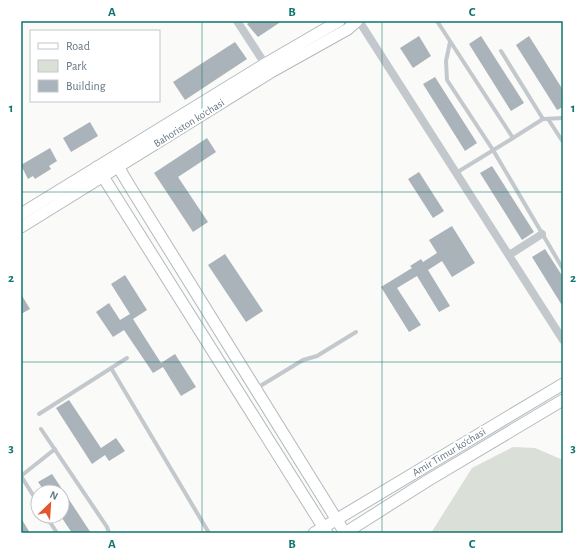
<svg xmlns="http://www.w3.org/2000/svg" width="584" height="554" viewBox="0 0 584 554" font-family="'Alegreya Sans',sans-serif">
	<rect width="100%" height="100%" fill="#fafaf8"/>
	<path fill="#dadfd7" d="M513,447l22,1 28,12v73h-132l41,-65z"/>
	<g fill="#aab3b9">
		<path d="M251,21h31l-24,16 -11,-13z"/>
		<path d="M419,36l12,20 -18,12 -13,-20z"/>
		<path d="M481,36l43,67 -13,8 -42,-67z"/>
		<path d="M529,36l34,54v17l-6,3 -41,-65z"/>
		<path d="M235,42l12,17 -62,41 -12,-18z"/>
		<path d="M435,77l42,66 -12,8 -42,-67z"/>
		<path d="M90,122l8,14 -27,16 -8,-14z"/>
		<path d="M207,138l9,14 -38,25 30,45 -15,10 -39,-59z"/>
		<path d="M50,148l7,13 -8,5 2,3 -16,10 -2,-3 -5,3 -7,-14z"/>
		<path d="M492,166l42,66 -12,8 -42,-67z"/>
		<path d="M419,172l25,39 -11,7 -25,-39z"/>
		<path d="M452,226l23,37 -23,14 -10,-16 -14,9 22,36 -11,6 -22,-36 -20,12 24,37 -12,7 -28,-45 31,-19 -2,-2 11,-7 2,3 14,-9 -8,-13z"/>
		<path d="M545,249l18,28v30l-31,-50z"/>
		<path d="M225,254l38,57 -17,11 -38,-57z"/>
		<path d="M125,275l22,35 -14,9 28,44 14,-9 21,33 -15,9 -18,-29 -10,6 -29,-43 -11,7 -17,-25 13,-9 11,17 10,-6 -19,-30z"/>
		<path d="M21,294l9,15 -9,5z"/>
		<path d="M69,400l32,48 15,-10 9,13 -16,10 -4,-6 -13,9 -36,-56z"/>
		<path d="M52,474l10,15 29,44h-19l-10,-15v-26h-17l-7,-10z"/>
		<path d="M21,518l9,15h-9z"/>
	</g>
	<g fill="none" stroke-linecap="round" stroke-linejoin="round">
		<g stroke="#b3babf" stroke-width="13">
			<g id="secondary">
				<path d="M113,158l16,27 216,348"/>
				<path d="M97,167l230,366"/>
				<path d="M21,214l244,-150 74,-43"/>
				<path d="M21,227l250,-155 77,-43 9,-8"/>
				<path d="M314,533l249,-149"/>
				<path d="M345,533l82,-52 136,-81"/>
			</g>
		</g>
		<g stroke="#c3c8cc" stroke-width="4">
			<path d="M437,21l76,117 -57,35"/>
			<path d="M450,42l-4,19 1,19 46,70 70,119"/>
			<path d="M501,51l42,68"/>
			<path d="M548,119l15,23"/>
			<path d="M513,138l30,-19 20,-1"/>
			<path d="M111,368l98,165"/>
			<path d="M257,388l46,-28 14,-4 39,-24"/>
			<path d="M39,414l88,-56"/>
			<path d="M41,429l66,98 2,6"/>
			<path d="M38,503l-17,-27 34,-27"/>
			<path d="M46,516l11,17"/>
		</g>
		<g stroke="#c3c8cc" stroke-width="8">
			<path d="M237,21l28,43"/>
			<path d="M359,21l204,319"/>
			<path d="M509,255l33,-21"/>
		</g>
		<use href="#secondary" stroke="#fff" stroke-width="11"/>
	</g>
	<path fill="none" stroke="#0f766e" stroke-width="1" stroke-opacity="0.55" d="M202,21v512M382,21v512M21,192h542M21,362h542"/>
	<g text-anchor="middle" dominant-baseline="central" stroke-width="4" stroke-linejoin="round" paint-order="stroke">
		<g font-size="11" fill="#657683" stroke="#fff">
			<text transform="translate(189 123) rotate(-32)">Bahoriston ko‘chasi</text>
			<text transform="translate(449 452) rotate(-31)">Amir Timur ko‘chasi</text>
		</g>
	</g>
	<rect width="584" height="554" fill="none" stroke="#ffffff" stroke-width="44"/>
	<rect x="30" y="30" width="130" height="72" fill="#ffffff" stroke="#c1c8cd"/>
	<rect x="38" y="43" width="20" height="6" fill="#ffffff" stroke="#c1c8cd"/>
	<text x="66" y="50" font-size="12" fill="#657683">Road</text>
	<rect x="38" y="60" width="20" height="12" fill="#dadfd7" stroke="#c1c8cd"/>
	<text x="66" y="70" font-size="12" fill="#657683">Park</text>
	<rect x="38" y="80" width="20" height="12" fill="#aab3b9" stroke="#c1c8cd"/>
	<text x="66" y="90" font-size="12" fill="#657683">Building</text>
	<g transform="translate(50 504) rotate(25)"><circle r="19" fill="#ffffff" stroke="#c1c8cd"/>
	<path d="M0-3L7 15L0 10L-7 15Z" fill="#e4572e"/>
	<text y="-6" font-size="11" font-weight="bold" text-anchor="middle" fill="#657683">N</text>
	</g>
	<rect x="22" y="22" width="540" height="510" fill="none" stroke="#0f766e" stroke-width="1.5"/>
	<g font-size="13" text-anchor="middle" font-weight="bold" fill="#0f766e">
		<text x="112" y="16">A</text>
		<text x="292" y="16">B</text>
		<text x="472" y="16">C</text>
		<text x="11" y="112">1</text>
		<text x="573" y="112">1</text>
		<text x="11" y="282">2</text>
		<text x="573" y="282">2</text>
		<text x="11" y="452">3</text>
		<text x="573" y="452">3</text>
		<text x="112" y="548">A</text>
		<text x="292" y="548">B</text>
		<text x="472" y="548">C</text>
	</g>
</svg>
